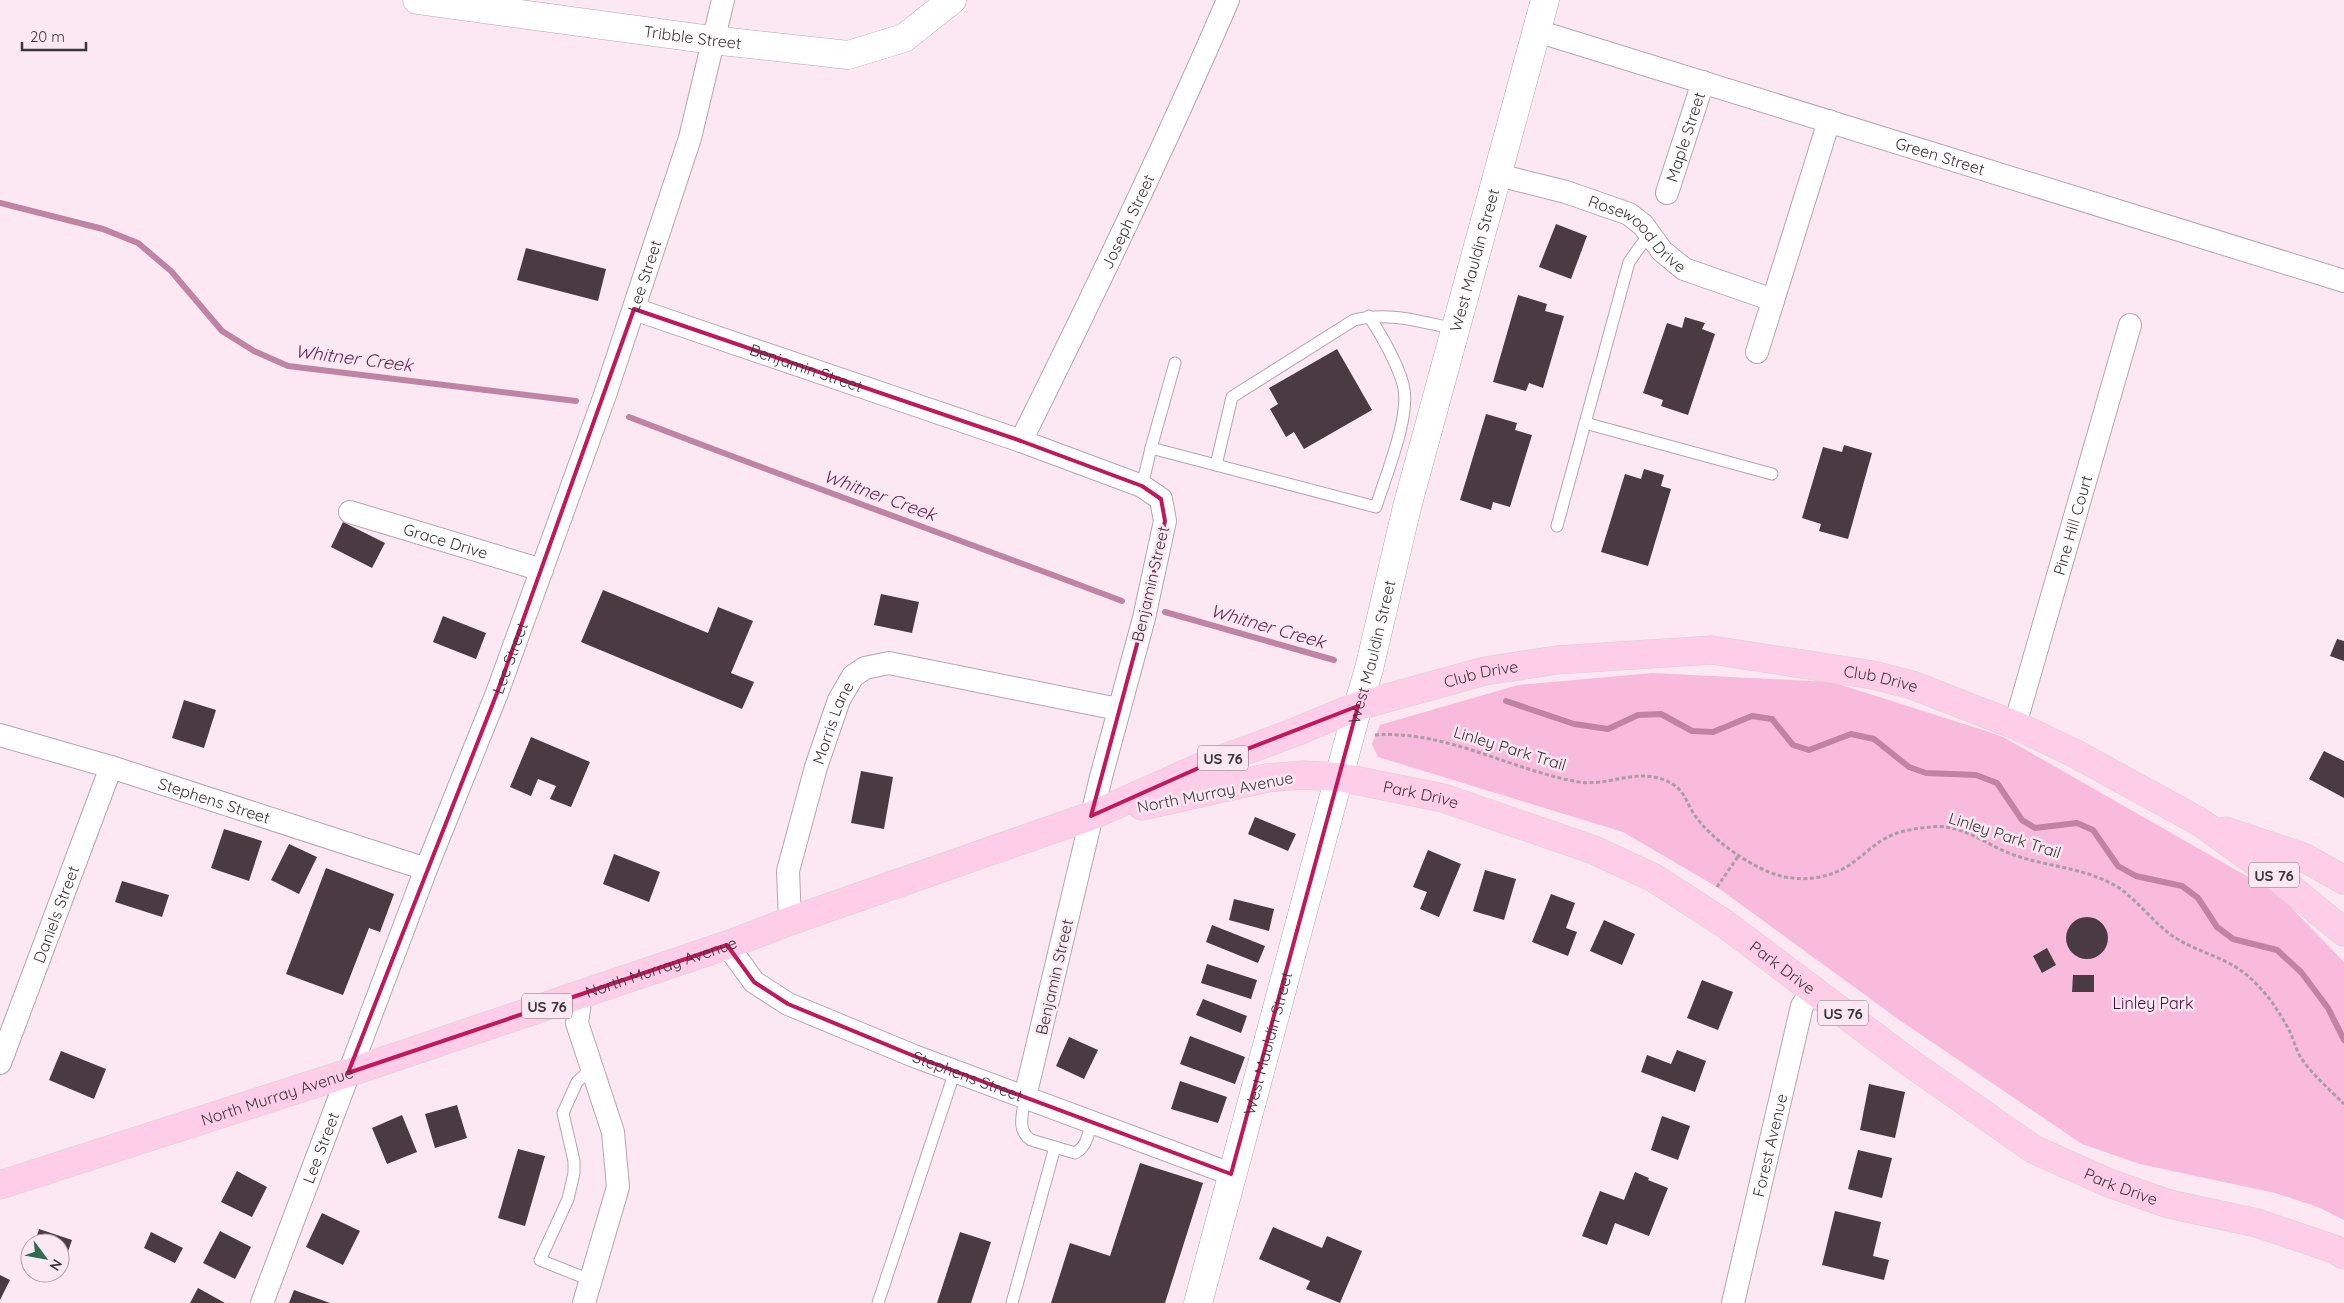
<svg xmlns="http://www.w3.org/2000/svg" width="2344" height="1303" viewBox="0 0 2344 1303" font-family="Quicksand,sans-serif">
	<rect width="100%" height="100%" fill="#fbe8f2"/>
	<path fill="#f9bbdc" d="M1653,673l179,9 154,49 19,7 273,156 66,68v258l-26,-13 -43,-14 -135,-29 -58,-20 -184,-125 -181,-132 -94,-55 -245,-75 -6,-13 8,-19 138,-40z"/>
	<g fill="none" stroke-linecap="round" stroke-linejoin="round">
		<g stroke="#bf83a4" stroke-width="6">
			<path d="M0,203l103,26 35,14 33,28 51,60 32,20 34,15 288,35"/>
			<path d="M629,417c163,63 329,122 493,184"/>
			<path d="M1165,612l169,48"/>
			<path d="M1506,701l68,23 34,5 30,-14 23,-1 31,17 21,1 39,-16 20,3 21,26 16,5 42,-16 23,5 35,28 17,6 50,2 21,8 25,37 13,8 42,-5 16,7 25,36 18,10 46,10 16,12 19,29 16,12 44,11 24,22 27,36 16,32"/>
		</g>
	</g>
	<g fill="#4a3b43">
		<path d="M1556,224l31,12 -16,43 -32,-12z"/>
		<path d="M526,248l80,21 -8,32 -81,-21z"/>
		<path d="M1518,295l29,9 -2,7 19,5 -21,72 -14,-5 -3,8 -33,-9z"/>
		<path d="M1685,317l20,6 -3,6 13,5 -27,81 -27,-9 2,-6 -20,-7 24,-70 15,5z"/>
		<path d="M1337,349l35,61 -68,39 -10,-17 -8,5 -16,-28 8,-5 -9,-16z"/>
		<path d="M1486,414l31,9 -2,7 17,5 -22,72 -17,-5 -2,8 -31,-10z"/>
		<path d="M1844,445l28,8 -24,86 -29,-8 2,-7 -19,-6 21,-71 19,5z"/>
		<path d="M1644,469l20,6 -3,11 10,3 -23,77 -47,-14 24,-78 16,5z"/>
		<path d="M343,522l42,21 -13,25 -41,-21z"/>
		<path d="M603,590l105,43 10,-26 35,14 -22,52 23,9 -12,27 -161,-67z"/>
		<path d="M881,594l38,8 -7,31 -38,-8z"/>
		<path d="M443,616l43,17 -10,26 -43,-17z"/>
		<path d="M2337,639l7,2v20l-14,-5z"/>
		<path d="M184,700l32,10 -12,38 -32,-10z"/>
		<path d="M531,737l59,25 -19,45 -21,-8 6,-13 -18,-7 -7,17 -21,-9z"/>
		<path d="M2324,751l20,10v37l-35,-19z"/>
		<path d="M861,771l32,6 -9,52 -33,-6z"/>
		<path d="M1255,817l41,17 -8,17 -40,-17z"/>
		<path d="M224,829l38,12 -13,40 -38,-13z"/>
		<path d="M289,844l28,13 -18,37 -28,-14z"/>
		<path d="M1428,850l33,14 -22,53 -19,-8 7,-17 -14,-5z"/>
		<path d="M614,854l46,18 -11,30 -46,-18z"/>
		<path d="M326,868l68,26 -14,38 -11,-4 -26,67 -57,-21z"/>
		<path d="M1485,870l31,9 -12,41 -31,-9z"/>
		<path d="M122,881l47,14 -7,22 -47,-15z"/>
		<path d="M1551,894l24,9 -9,25 11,4 -9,24 -36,-14z"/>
		<path d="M1234,899l40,10 -5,22 -40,-11z"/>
		<circle cx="2087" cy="938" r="21"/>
		<path d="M1604,920l31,14 -13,31 -32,-14z"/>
		<path d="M1212,925l53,21 -7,17 -52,-21z"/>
		<path d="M2047,948l9,17 -14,8 -9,-17z"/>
		<path d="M1207,964l50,16 -6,19 -50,-16z"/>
		<path d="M2073,975h21v17h-22z"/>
		<path d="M1702,980l31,12 -15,38 -31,-12z"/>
		<path d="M1203,999l44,17 -6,17 -45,-18z"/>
		<path d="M1190,1036l55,21 -10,27 -55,-20z"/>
		<path d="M1069,1037l29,13 -14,29 -28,-13z"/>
		<path d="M1677,1050l29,11 -11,31 -54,-20 6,-17 24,9z"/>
		<path d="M61,1051l45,18 -12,30 -45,-19z"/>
		<path d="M1180,1081l47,16 -9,26 -47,-14z"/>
		<path d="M1869,1084l36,8 -10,46 -35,-8z"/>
		<path d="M457,1105l10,33 -32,10 -10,-34z"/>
		<path d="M402,1115l15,37 -30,12 -15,-36z"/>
		<path d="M1662,1116l28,10 -12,34 -27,-10z"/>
		<path d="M518,1149l27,7 -20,70 -27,-8z"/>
		<path d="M1858,1150l34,8 -10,40 -34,-9z"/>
		<path d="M1140,1163l63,20 -38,120h-114l19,-60 40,13z"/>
		<path d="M237,1171l30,16 -15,30 -31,-15z"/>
		<path d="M1635,1172l14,6 -1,2 20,8 -19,48 -34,-13 -8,22 -25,-9 18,-45 24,9z"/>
		<path d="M1835,1211l46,11 -8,34 16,4 -5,20 -62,-15z"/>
		<path d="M322,1213l38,18 -17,34 -37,-18z"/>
		<path d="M1273,1227l49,21 5,-12 35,15 -22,52 -34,-14 4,-8 -51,-22z"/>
		<path d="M39,1229l33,11 -9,26 -3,-1v-22h-25z"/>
		<path d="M220,1231l31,16 -16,32 -32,-16z"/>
		<path d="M151,1232l32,16 -8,15 -31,-15z"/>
		<path d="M960,1232l31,10 -20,61h-34z"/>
		<path d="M0,1275l10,5 -10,20z"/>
		<path d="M198,1288l27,15h-35z"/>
		<path d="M294,1290l36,13h-41z"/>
	</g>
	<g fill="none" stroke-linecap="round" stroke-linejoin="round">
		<g stroke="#b6a5ae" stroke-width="13">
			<g id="service">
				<path d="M1585,423l187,51"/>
				<path d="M1151,448l24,-85"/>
				<path d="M1216,465l160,42c9,-30 36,-93 27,-123 -7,-24 -21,-47 -34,-68"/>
				<path d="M1142,486l9,-38 65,17 16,-68 122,-77c34,-9 68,2 101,9"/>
				<path d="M1557,526l72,-264 20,-28"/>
				<path d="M1025,1097c-2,16 -9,33 6,43l44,13c12,-6 13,-19 17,-31"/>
				<path d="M590,1280l-50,-20 28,-61 6,-26v-12l-11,-48 14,-31 14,-13"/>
				<path d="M878,1303l77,-232"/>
				<path d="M1012,1303l43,-156"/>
			</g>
		</g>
		<g stroke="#b6a5ae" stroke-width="24">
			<g id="minor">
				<path id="s1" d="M1537,31l807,250"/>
				<path id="s2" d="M1498,175l68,17 63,22 14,11 19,26 22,18 89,31"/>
				<path id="s3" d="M1667,193l36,-111"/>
				<path id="s4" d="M634,309l387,132 121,45 19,13 4,22 -21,97 -43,159 -76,320"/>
				<path d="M1757,352l72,-231"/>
				<path id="s5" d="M1021,441c72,-145 143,-292 207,-441"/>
				<path id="s6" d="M350,512l192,58"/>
				<path id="s7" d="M2015,725l115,-400"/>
				<path id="s8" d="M0,735l111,32 315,102"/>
				<path id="s9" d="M790,921l-2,-50 28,-104 23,-67 14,-24 12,-8 24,-5 229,46"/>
				<path id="s10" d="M727,945l27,37 34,22 126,52 317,118"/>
				<path d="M581,995l-4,28 36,109 5,55 -34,116"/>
				<path id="s11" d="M0,1063l111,-296"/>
				<path id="s12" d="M262,1303l164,-434 71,-176 108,-298 85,-257 33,-138"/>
				<path id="s13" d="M1733,1303l69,-297 10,-16"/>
			</g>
		</g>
		<g stroke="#b6a5ae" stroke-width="29">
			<g id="tertiary">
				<path id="s14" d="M417,0l295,40 136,15 56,-17 48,-38"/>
				<path id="s15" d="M1198,1303l160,-597 11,-37 38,-162 138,-507"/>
			</g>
		</g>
		<g stroke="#d4d3d3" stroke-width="29">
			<g id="primary">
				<path id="s16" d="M1142,806l125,-28 35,-3 37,2 104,21 151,52 60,28 71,46 181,136 127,89 76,34 60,21 88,19 77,26 10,6"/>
				<path d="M2225,831l78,26 41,23"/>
				<path id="s17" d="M0,1185l348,-112 379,-128 63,-24 301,-105 112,-50 90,-33 65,-27 127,-35 72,-11 155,-10 161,25 39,10 103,40 59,28 126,69 78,56 66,54"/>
			</g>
		</g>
		<g stroke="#aa9ca4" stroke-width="3" stroke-dasharray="4 2.5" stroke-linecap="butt">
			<path d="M1375,735c72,-5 135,35 204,47 33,5 62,-18 95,3 12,8 14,22 22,32 16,22 52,48 78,57 27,9 58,5 81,-13 12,-9 23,-20 37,-26 11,-5 27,-7 39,-8 29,-4 54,17 80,27 35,13 75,13 108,34 22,15 37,39 60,52 22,13 51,19 70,37 17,15 31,35 41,55 4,8 6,18 11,26 11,16 29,32 43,46"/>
			<path d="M1717,887l22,-32"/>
		</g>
		<use href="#service" stroke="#fff" stroke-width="11"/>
		<use href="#minor" stroke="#fff" stroke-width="22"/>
		<use href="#tertiary" stroke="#fff" stroke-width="28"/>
		<use href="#primary" stroke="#fecde8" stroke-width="28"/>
	</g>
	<path fill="none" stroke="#c2185b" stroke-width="4" stroke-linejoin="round" d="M634,309l387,132 121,45 19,13 4,22 -21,97 -53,198 112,-50 155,-60 -127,468 -317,-118 -126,-52 -34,-22 -27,-37 -379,128 149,-380z"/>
	<g text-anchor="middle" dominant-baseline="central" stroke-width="5" stroke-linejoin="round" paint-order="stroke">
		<g fill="#fbe8f2" stroke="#756b70" stroke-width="1">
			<rect x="1198" y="745.5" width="50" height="25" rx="4"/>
			<rect x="2249" y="862.5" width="50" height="25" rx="4"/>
			<rect x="522" y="993.5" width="50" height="25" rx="4"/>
			<rect x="1818" y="1000.5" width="50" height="25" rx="4"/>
		</g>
		<g font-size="15" font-weight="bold" fill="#3c3539">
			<text x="1223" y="758">US 76</text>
			<text x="2274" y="875">US 76</text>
			<text x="547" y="1006">US 76</text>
			<text x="1843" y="1013">US 76</text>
		</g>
		<g font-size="16" fill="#3c3539" stroke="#fbe8f2">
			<text stroke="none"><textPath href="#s14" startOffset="278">Tribble Street</textPath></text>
			<text stroke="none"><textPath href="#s3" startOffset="59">Maple Street</textPath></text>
			<text stroke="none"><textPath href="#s1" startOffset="422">Green Street</textPath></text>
			<text stroke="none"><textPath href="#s5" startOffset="244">Joseph Street</textPath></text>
			<text stroke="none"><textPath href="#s2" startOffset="155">Rosewood Drive</textPath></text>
			<text stroke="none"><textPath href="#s15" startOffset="1079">West Mauldin Street</textPath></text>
			<text stroke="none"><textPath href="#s12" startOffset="1096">Lee Street</textPath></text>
			<text stroke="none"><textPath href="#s4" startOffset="182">Benjamin Street</textPath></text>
			<text stroke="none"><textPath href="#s7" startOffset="208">Pine Hill Court</textPath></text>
			<text stroke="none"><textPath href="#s6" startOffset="100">Grace Drive</textPath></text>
			<text transform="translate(1150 584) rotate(-77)">Benjamin Street</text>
			<text stroke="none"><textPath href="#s15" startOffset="674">West Mauldin Street</textPath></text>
			<text stroke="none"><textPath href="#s12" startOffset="691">Lee Street</textPath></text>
			<text stroke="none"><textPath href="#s17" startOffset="1568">Club Drive</textPath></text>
			<text stroke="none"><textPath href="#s17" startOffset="1972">Club Drive</textPath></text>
			<text stroke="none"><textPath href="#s9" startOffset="205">Morris Lane</textPath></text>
			<text transform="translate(1510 748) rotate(17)">Linley Park Trail</text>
			<text transform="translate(1215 792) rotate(-11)">North Murray Avenue</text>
			<text stroke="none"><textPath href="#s16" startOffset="284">Park Drive</textPath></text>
			<text stroke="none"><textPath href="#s8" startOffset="224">Stephens Street</textPath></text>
			<text transform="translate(2005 835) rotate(18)">Linley Park Trail</text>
			<text stroke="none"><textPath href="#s11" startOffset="159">Daniels Street</textPath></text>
			<text stroke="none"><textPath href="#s17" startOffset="696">North Murray Avenue</textPath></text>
			<text stroke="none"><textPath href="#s16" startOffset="689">Park Drive</textPath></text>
			<text transform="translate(1054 977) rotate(-77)">Benjamin Street</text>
			<text stroke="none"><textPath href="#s15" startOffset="269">West Mauldin Street</textPath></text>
			<text stroke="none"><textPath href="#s10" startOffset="280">Stephens Street</textPath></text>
			<text stroke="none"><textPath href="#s17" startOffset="291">North Murray Avenue</textPath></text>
			<text stroke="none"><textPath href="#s13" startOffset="162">Forest Avenue</textPath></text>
			<text stroke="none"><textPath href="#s12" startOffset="166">Lee Street</textPath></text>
			<text stroke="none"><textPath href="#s16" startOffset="1094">Park Drive</textPath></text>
		</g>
		<g font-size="16" fill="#4f0537" stroke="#fbe8f2">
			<text x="2153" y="1003">Linley Park</text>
		</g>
		<g font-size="18" font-style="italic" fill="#651c4a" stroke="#fbe8f2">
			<text transform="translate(354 358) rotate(7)">Whitner Creek</text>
			<text transform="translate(880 495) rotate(20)">Whitner Creek</text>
			<text transform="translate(1268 626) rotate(16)">Whitner Creek</text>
		</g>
	</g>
	<g transform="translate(45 1258) rotate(122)"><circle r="24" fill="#fbe8f2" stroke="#afa0a8"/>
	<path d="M0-4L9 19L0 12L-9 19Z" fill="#306b54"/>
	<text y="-8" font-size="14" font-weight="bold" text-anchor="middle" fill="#3c3539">N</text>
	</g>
	<path d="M22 42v8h64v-8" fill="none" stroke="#3c3539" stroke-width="2.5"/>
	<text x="30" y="42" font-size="15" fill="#3c3539" stroke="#fbe8f2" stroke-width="4" paint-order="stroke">20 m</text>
</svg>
